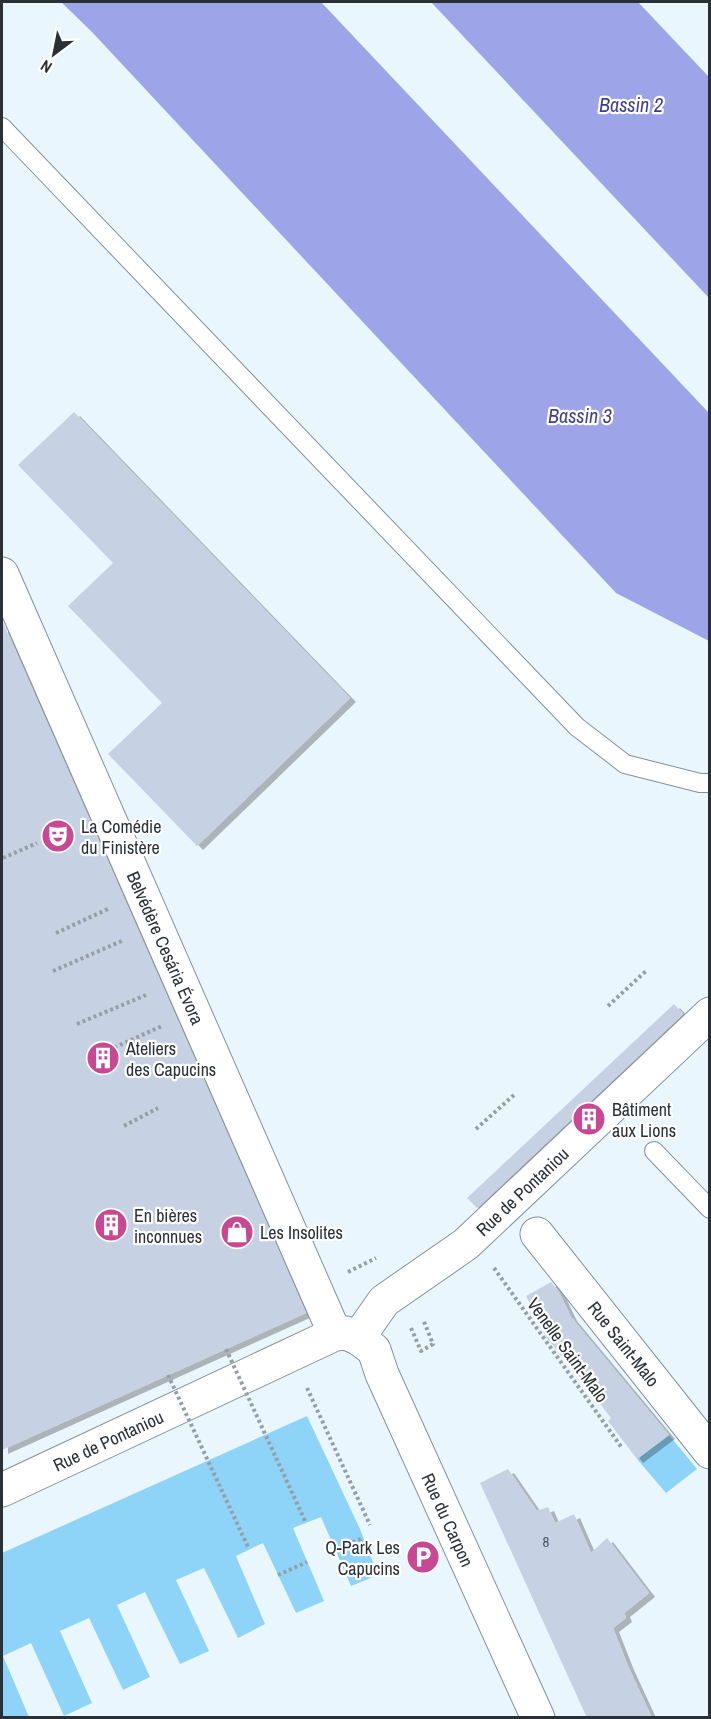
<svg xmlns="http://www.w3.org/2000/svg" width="711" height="1719" viewBox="0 0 711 1719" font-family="'Archivo Narrow',sans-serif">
	<defs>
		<filter id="shadow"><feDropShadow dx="6" dy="4" stdDeviation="0" flood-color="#0004"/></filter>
	</defs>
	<rect width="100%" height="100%" fill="#eaf6fd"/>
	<g fill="#8ed3f8">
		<path d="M307,1416l53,113 18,46 -27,11 -30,-69 -28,11 31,73 -28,12 -33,-70 -27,13 29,68 -27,14 -34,-70 -28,12 33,71 -29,13 -35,-72 -28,13 33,72 -27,13 -34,-72 -29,13 32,72 -28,13 -33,-73 -28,13 26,61h-27v-164z"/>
		<path d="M669,1435l28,34 -31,24 -29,-34z"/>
	</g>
	<g fill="#9da5e8">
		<path d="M61,2h260l388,411v228l-93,-48 -525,-562z"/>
		<path d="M431,2h207l71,75v221z"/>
	</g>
	<g fill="#c6d2e3" filter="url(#shadow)">
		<path d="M74,412l276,286 -153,148 -89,-92 54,-51 -94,-97 45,-43 -95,-98z"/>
		<path d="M2,620l304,693 -304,137z"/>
		<path d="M674,1004l9,10 -206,194 -10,-10z"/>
		<path d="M551,1282l8,10 12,25 98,118 -32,24 -29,-38 3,-3 -43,-56 -1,1 -20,-25 -21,-42z"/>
		<path d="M508,1469l29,42 11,-4 7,16 19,-9 17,39 16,-15 42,55 -25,20 2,5 -13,10 15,38 24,52h-65l-107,-235z"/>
	</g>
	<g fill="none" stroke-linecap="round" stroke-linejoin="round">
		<g stroke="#81939e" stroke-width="20">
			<g id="lane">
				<path d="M2,127l575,600 48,37 75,19h10"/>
				<path d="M654,1151l56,58"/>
			</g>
		</g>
		<g stroke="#81939e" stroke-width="35">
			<g id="street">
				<path id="s1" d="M2,574l333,760"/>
				<path id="s2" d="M537,1234l173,218"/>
				<path id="s3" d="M358,1338l26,-37 82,-57 244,-230"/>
			</g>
		</g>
		<g stroke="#81939e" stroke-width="35">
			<g id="secondary">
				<path id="s4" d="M2,1490l333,-156 11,-1 12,5 16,12 8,24 156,344"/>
			</g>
		</g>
		<g stroke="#969fa6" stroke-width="4" stroke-dasharray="3 3" stroke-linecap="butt">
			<path d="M3,858l34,-15"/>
			<path d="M56,933l54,-25"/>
			<path d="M53,971l71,-31"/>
			<path d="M608,1006l39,-36"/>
			<path d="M77,1024l69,-29"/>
			<path d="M109,1050l53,-24"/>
			<path d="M124,1126l34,-18"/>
			<path d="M476,1129l39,-35"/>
			<path d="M494,1268l128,180"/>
			<path d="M348,1272l28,-14"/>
			<path d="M411,1328l10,23 12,-7 -10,-25"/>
			<path d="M307,1388l63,137"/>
			<path d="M336,1549l27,-11"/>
			<path d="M278,1575l29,-13"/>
		</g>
		<use href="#lane" stroke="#fff" stroke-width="18"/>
		<use href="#street" stroke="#fff" stroke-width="33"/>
		<use href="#secondary" stroke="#fff" stroke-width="33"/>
		<g stroke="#969fa6" stroke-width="4" stroke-dasharray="3 3" stroke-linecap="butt">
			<path d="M226,1349l80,174"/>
			<path d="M168,1375l81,174"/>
		</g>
	</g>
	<defs>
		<g id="theatre-disc" transform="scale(1.725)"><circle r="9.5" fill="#c84893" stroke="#fff"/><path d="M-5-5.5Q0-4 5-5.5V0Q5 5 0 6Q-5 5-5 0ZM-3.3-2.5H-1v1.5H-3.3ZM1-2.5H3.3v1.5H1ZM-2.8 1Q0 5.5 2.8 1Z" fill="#fff"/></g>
		<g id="building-disc" transform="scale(1.725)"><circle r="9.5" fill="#c84893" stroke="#fff"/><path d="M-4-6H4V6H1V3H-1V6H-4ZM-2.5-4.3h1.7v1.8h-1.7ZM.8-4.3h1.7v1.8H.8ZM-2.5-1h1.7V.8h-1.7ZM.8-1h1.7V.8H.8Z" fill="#fff"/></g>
		<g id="shop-disc" transform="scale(1.725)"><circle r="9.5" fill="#c84893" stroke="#fff"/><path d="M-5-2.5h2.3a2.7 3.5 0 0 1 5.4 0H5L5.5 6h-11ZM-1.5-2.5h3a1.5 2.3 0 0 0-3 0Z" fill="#fff"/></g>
		<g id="parking-disc" transform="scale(1.725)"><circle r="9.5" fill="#c84893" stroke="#fff"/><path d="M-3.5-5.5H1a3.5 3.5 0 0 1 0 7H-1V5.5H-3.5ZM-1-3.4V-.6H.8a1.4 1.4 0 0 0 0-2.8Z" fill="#fff"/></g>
	</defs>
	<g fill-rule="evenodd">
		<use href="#theatre-disc" x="58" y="836"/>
		<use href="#building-disc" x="103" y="1058"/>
		<use href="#building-disc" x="589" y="1119"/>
		<use href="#building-disc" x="111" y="1225"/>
		<use href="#shop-disc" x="237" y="1232"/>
		<use href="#parking-disc" x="423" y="1557"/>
	</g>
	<g text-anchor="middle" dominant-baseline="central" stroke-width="4.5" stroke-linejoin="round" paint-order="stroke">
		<g font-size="15" fill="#515961">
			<text x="546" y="1541">8</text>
		</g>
		<g font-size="18" fill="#2a3136" stroke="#fff" text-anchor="start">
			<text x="81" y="826">La Comédie<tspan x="81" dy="21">du Finistère</tspan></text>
			<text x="126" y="1048">Ateliers<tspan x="126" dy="21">des Capucins</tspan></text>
			<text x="612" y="1109">Bâtiment<tspan x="612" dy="21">aux Lions</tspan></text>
			<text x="134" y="1215">En bières<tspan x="134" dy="21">inconnues</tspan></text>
			<text x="260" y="1232">Les Insolites</text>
			<text x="400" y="1547" text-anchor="end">Q-Park Les<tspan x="400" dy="21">Capucins</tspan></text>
		</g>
		<g font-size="18" fill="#2a3136" stroke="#fff">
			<text stroke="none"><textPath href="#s1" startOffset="408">Belvédère Cesária Évora</textPath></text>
			<text stroke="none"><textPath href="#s3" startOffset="222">Rue de Pontaniou</textPath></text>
			<text stroke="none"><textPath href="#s2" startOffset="140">Rue Saint-Malo</textPath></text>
			<text transform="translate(568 1350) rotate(54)">Venelle Saint-Malo</text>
			<text stroke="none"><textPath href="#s4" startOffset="117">Rue de Pontaniou</textPath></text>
			<text stroke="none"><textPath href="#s4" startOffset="597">Rue du Carpon</textPath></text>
		</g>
		<g font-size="20" font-style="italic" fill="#3e3f8e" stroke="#fff">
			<text x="631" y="104">Bassin 2</text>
			<text x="580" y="415">Bassin 3</text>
		</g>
	</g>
	<rect width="711" height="1719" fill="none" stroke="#2a3136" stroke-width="6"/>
	<g transform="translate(54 54) rotate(212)" stroke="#ffffff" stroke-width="4.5" paint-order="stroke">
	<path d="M0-4.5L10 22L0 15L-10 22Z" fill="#2a3136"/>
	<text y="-9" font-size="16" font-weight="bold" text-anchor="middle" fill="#2a3136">N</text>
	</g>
</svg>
